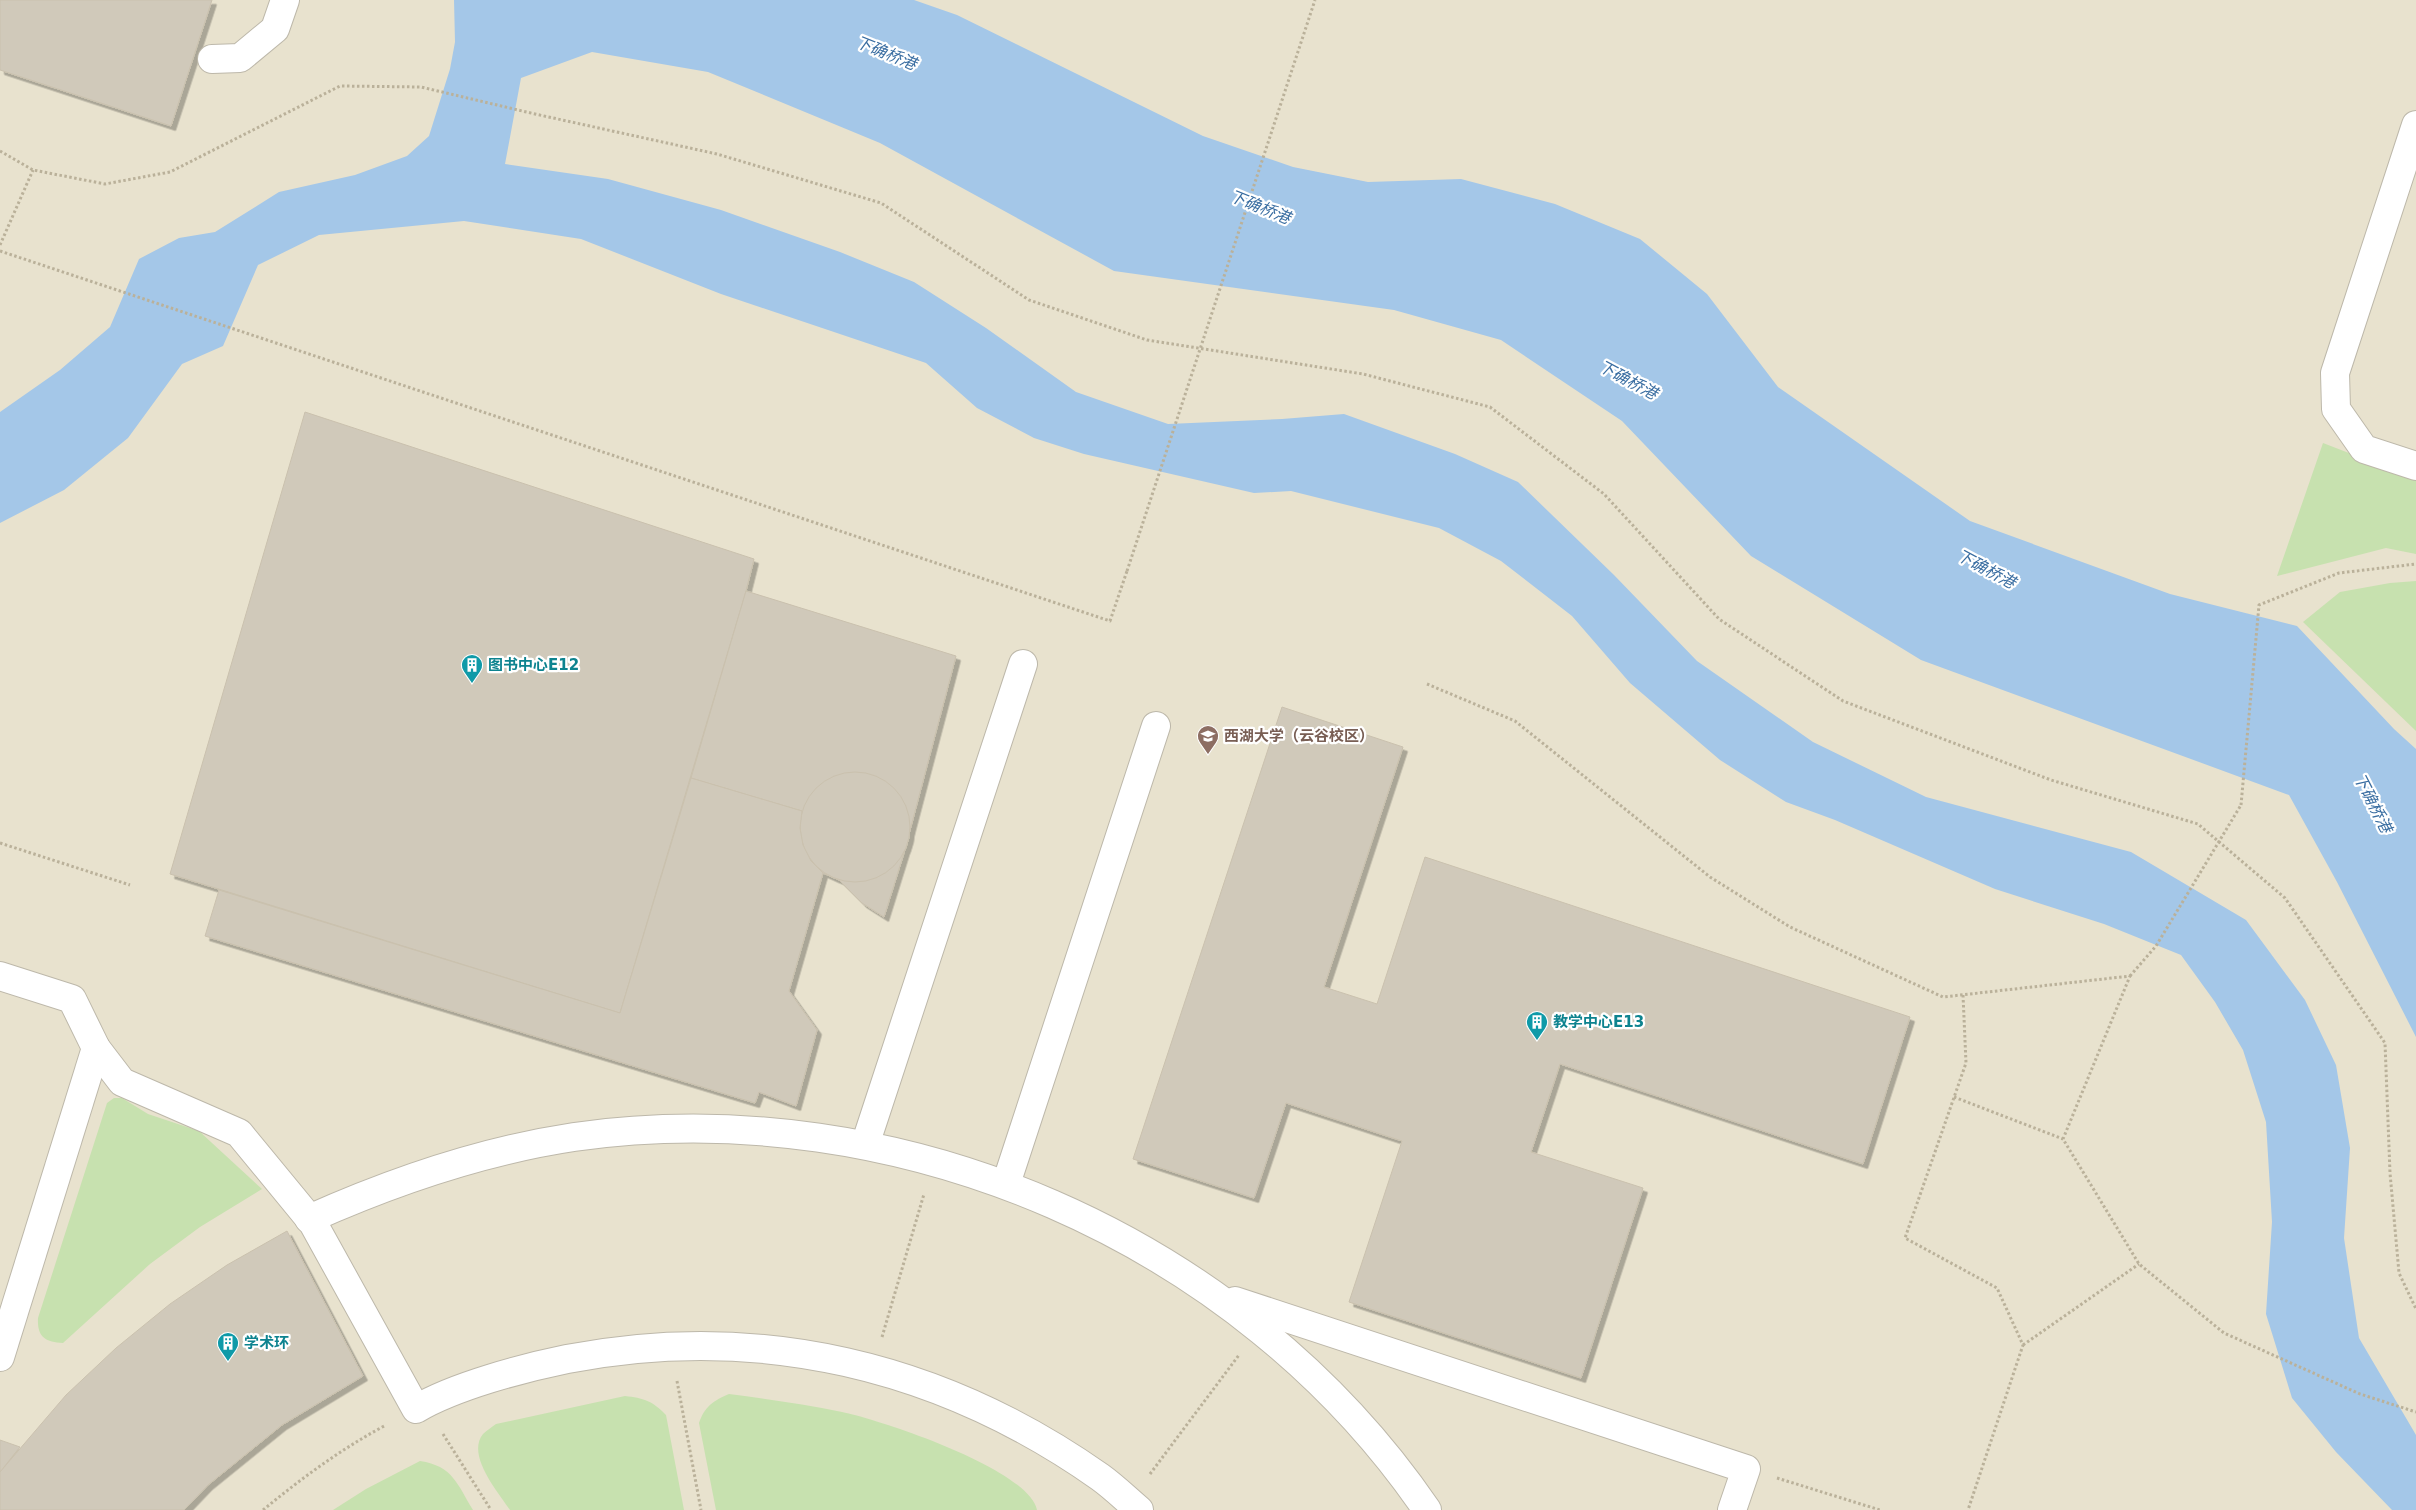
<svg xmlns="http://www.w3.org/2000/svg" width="2416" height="1510" viewBox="0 0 2416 1510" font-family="'DejaVu Sans','Noto Sans SC',sans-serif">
	<defs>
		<filter id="shadow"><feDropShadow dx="4.5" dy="4.5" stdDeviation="0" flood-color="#0004"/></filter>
	</defs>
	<rect width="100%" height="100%" fill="#f0ede3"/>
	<rect fill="#e8e2ce" x="0" y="0" width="2416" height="1510"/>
	<g fill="#c7e1af">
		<path d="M2323,443l93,36v75l-30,-6 -109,28z"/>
		<path d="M2416,581v150l-113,-109 37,-30 50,-9z"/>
		<path d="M114,1098h8l26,16 51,17 63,58 -62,38 -50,37 -87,79c-18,-1 -26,-6 -25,-25l69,-215z"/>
		<path d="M729,1394c38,5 75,10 113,18 39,8 187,57 195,98h-321l-17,-87c6,-17 14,-22 30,-29z"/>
		<path d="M625,1396c18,2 28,5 41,19l18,95h-174c-12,-18 -44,-55 -27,-76 4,-4 9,-7 13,-10z"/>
		<path d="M420,1461c33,5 37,23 53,49h-140l33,-21z"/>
	</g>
	<path fill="#a4c7e8" d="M454,0h460l43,15 246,121 90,31 75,15 93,-3 94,25 85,35 67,55 71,93 192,134 200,73 127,32 97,103 22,20v288l-79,-155 -48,-87 -368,-135 -170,-104 -129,-135 -121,-81 -107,-30 -280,-39 -234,-128 -172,-71 -116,-20 -71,26 -16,86 103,15 113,31 119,42 74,30 72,46 90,64 92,32 114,-5 62,-5 111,40 63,28 96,93 83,86 116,81 113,55 205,55 115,68 59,80 31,65 14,83 -6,90 15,100 57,97v75h-24l-56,-58 -44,-54 -26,-84 6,-92 -6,-100 -23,-72 -28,-48 -34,-47 -77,-31 -109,-35 -160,-69 -49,-18 -66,-42 -90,-77 -58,-67 -71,-55 -62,-33 -148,-37 -37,2 -170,-39 -50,-16 -57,-30 -51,-45 -205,-69 -140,-55 -117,-18 -145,14 -61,30 -35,81 -41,18 -54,74 -64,52 -64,33v-111l60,-42 50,-43 29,-68 40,-21 36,-6 64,-40 76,-17 52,-19 22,-20 21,-67 5,-27z"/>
	<g fill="#d0c9ba" stroke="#cac1ae" filter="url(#shadow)">
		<path d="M0,0h212l-41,126 -171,-56z"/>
		<path d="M305,412l449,147 -8,32 -126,422 -450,-139z"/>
		<path d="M746,591l210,65 -52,197 -20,64 -22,-14 -23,-23 -16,-7 -12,-12 -8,-16 -3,-17 2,-17 -111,-33z"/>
		<path d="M1282,707l121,40 -79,240 53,17 48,-147 485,160 -47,147 -303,-100 -29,88 112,36 -62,190 -232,-76 53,-161 -116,-38 -32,95 -121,-39z"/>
		<circle cx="855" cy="827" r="55"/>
		<path d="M691,778l111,33 -2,17 3,17 8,16 12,12 -34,118 28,39 -21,76 -37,-14 -4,11 -550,-167 14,-46 401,123z"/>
		<path d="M287,1231l76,145 -81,49 -74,60 -24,25h-184v-38l66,-77 50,-47 54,-44 57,-39z"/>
		<path d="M0,1440l20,7 -20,25z"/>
	</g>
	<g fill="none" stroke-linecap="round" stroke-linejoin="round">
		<g stroke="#bdb8aa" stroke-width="30">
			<g id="minor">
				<path d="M212,59l28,-1 35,-29 10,-29"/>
				<path d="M2416,125l-81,248 1,36 28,40 52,17"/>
				<path d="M0,976l72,23 24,49 26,34 117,51 74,90 103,186c39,-23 107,-41 151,-50 192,-37 374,6 533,118 14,10 26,22 39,33"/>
				<path d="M865,1145l158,-481"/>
				<path d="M1006,1184l150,-458"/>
				<path d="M309,1219c85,-38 172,-68 265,-82 325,-46 667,101 853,373"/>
				<path d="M1235,1301l511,168 -14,41"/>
				<path d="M0,1357l96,-309"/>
			</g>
		</g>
		<g stroke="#bab19a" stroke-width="3" stroke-dasharray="2.5 2.5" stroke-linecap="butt">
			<path d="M0,151l33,19 72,14 65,-12 170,-86 81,1 114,27 182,40 164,49 148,97 118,40 216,34 127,33 114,87 115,125 124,82 208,79 147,44 87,74 100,145 5,130 9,100 17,36"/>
			<path d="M0,245l33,-75"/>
			<path d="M0,251l1110,370 17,-50"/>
			<path d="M1427,684l88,37 195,156 80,50 153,70 187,-21 -67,163 76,125 85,69 136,61 56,18"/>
			<path d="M2241,805l18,-200 80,-32 77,-9"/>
			<path d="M0,843l130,42"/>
			<path d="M1963,995l3,68 -61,175 92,50 26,57 -55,165"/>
			<path d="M1954,1097l109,42"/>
			<path d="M882,1337l42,-143"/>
			<path d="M2023,1345l116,-81"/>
			<path d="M677,1381l24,129"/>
			<path d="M443,1434l48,76"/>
			<path d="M1150,1474l89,-119"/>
			<path d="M1777,1478l103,32"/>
			<path d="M263,1510c39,-32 78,-61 123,-85"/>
		</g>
		<use href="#minor" stroke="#fff" stroke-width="28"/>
		<g stroke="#bab19a" stroke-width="3" stroke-dasharray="2.5 2.5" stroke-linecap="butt">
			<path d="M1127,571l188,-571"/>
			<path d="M2130,976l26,-30 85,-141"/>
		</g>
	</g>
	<defs>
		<g id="building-pin" transform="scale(1.125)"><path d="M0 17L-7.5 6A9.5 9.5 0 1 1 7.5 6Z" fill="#0f9aa8" stroke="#fff"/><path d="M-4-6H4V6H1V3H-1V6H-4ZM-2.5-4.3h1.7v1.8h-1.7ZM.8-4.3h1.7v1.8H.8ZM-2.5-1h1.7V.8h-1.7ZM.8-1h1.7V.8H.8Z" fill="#fff"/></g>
		<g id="university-pin" transform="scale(1.125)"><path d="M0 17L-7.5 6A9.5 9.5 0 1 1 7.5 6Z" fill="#8d6e63" stroke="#fff"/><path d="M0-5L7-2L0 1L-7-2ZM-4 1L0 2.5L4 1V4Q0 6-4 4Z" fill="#fff"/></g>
	</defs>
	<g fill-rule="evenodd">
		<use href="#building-pin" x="472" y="665"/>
		<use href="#university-pin" x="1208" y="736"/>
		<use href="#building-pin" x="1537" y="1022"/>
		<use href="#building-pin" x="228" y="1343"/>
	</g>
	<g text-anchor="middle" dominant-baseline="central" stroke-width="4.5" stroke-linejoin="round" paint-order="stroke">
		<g font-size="15" font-weight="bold" fill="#0d838f" stroke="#fff" text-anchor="start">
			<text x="488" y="665">图书中心E12</text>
			<text x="1553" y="1022">教学中心E13</text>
			<text x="244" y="1343">学术环</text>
		</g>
		<g font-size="15" font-weight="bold" fill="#785e54" stroke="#fff" text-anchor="start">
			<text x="1224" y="736">西湖大学（云谷校区）</text>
		</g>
		<g font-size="16" font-style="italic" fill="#396da1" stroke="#fff">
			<text transform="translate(886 53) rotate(22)">下确桥港</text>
			<text transform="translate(1260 207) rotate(22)">下确桥港</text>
			<text transform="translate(1628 380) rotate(28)">下确桥港</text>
			<text transform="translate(1986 569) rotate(28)">下确桥港</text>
			<text transform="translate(2373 803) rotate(63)">下确桥港</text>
		</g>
	</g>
</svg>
